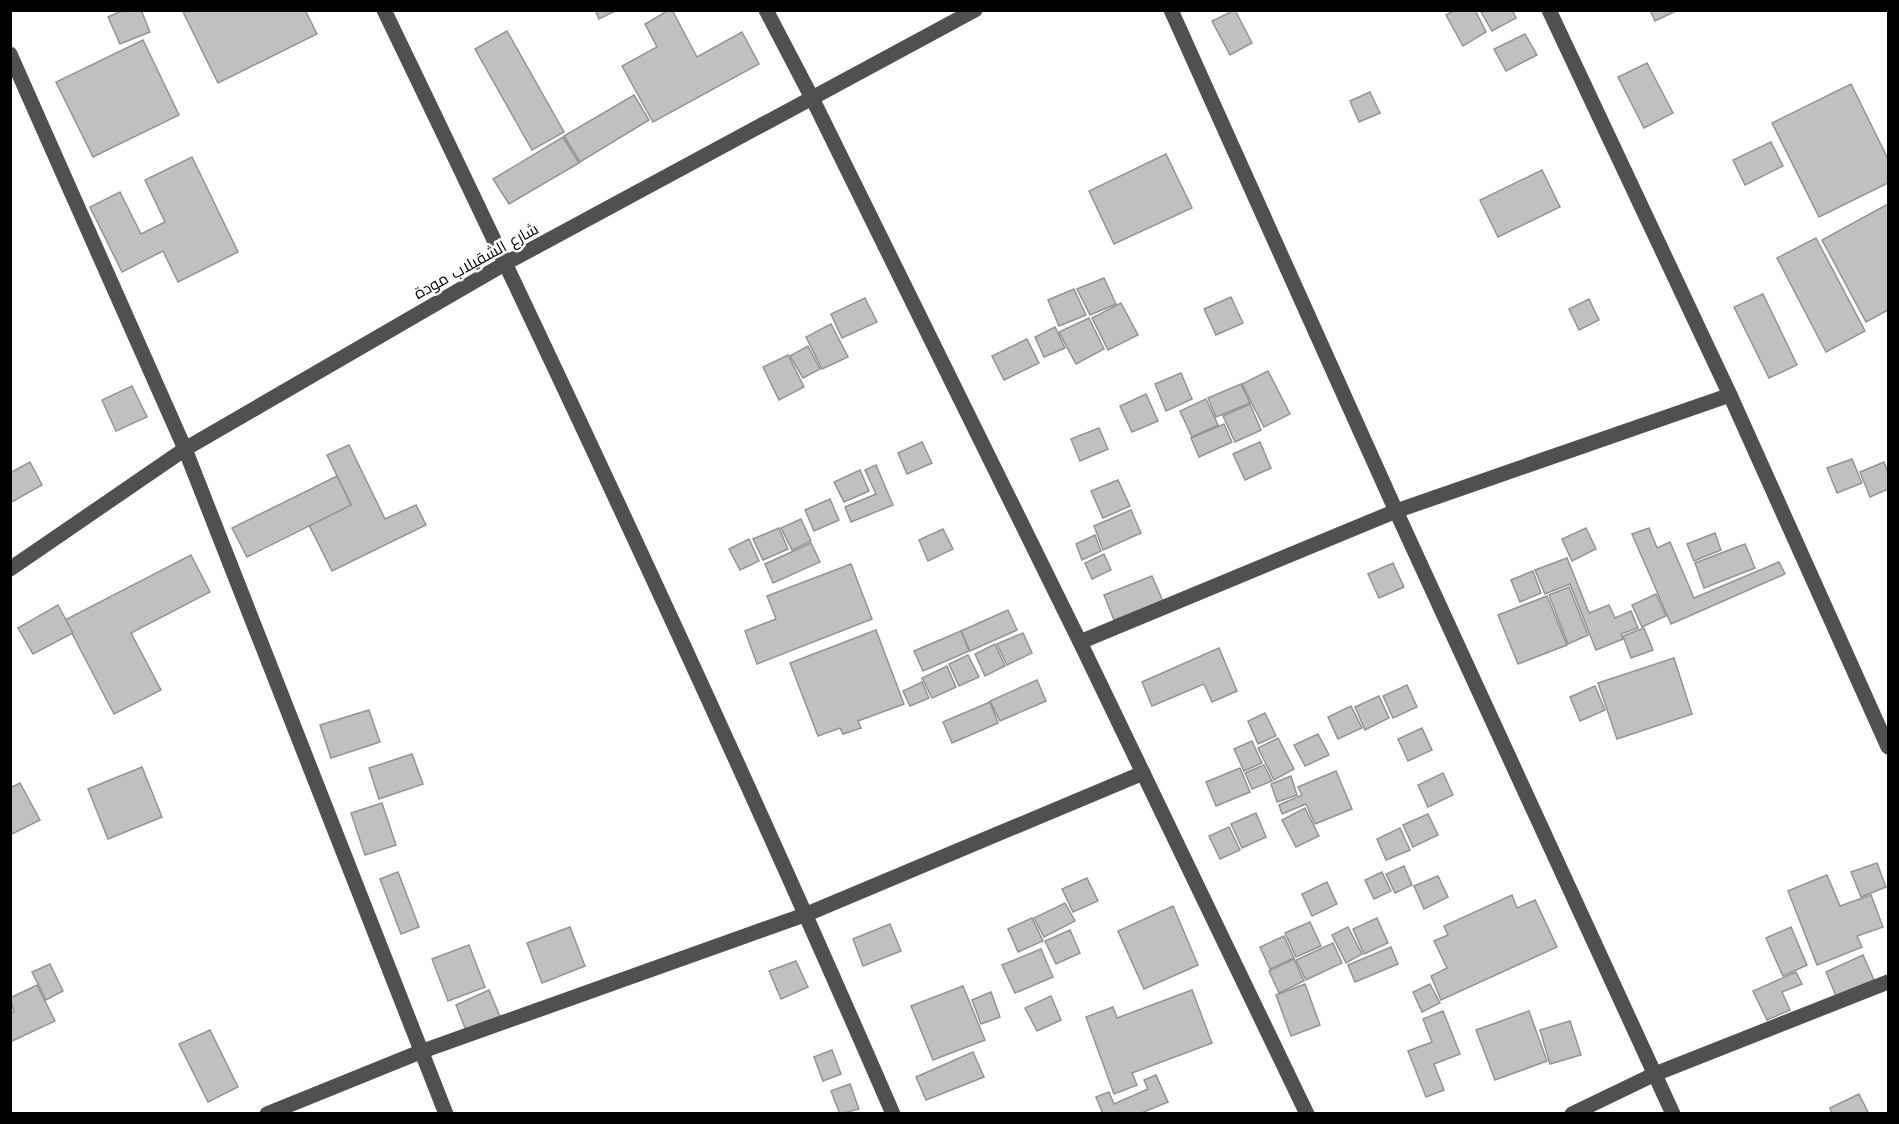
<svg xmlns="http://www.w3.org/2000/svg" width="1899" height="1124" viewBox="0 0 1899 1124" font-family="'Work Sans',Cairo,sans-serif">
	<rect width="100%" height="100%" fill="#fff"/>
	<g fill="#c0c0c0" stroke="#949494" stroke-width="1.5">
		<path d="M124,10h17l9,22 -30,12 -12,-27z"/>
		<path d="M182,10h123l12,24 -99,49z"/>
		<path d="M595,10h22l-18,9z"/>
		<path d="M669,10h3l25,47 45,-25 17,32 -106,58 -31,-56 35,-19 -12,-23z"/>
		<path d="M1235,10l17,33 -22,12 -18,-34z"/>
		<path d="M1455,10h20l11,22 -23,14 -17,-31z"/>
		<path d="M1480,10h32l4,8 -24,13z"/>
		<path d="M1650,10h26v1l-21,10z"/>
		<path d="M507,31l57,101 -32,18 -57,-101z"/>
		<path d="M1525,34l12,21 -31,16 -12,-22z"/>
		<path d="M143,40l36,75 -86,42 -37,-75z"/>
		<path d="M1647,63l26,50 -29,15 -26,-51z"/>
		<path d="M1851,84l37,75v24l-69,34 -47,-94z"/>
		<path d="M1370,92l10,21 -21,9 -9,-21z"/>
		<path d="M634,95l15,25 -69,42 -16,-26z"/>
		<path d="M563,137l16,26 -70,41 -16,-25z"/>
		<path d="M1771,142l12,24 -38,19 -12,-25z"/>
		<path d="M1166,154l26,54 -78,36 -25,-53z"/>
		<path d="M192,157l46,95 -60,30 -15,-31 -41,21 -32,-65 30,-15 21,42 24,-12 -20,-42z"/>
		<path d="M1542,170l18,37 -62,30 -18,-37z"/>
		<path d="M1888,204v106l-22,12 -44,-82z"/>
		<path d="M1816,238l49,93 -39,21 -49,-94z"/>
		<path d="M1104,278l12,26 -26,11 -13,-26z"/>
		<path d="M1074,289l12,26 -27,11 -11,-26z"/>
		<path d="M1763,294l34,71 -28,13 -35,-71z"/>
		<path d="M1231,297l12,26 -27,12 -12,-26z"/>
		<path d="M865,298l12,24 -35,16 -11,-24z"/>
		<path d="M1589,299l10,21 -20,10 -10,-21z"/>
		<path d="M1121,303l17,32 -30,15 -16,-32z"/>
		<path d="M1089,318l15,31 -28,15 -17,-32z"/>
		<path d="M831,324l17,33 -26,12 -16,-32z"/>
		<path d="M1055,327l10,21 -21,9 -9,-20z"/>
		<path d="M1027,339l12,24 -35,17 -12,-24z"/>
		<path d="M808,346l12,23 -17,9 -13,-22z"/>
		<path d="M788,355l16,32 -25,13 -16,-33z"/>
		<path d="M1268,371l22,43 -26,13 -22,-43z"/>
		<path d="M1181,373l11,26 -26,12 -11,-27z"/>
		<path d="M1241,384l9,19 -34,14 -8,-19z"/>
		<path d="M132,386l15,31 -31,14 -14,-31z"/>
		<path d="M1146,394l12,27 -26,11 -12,-26z"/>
		<path d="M1206,399l12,26 -26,12 -12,-26z"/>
		<path d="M1250,404l11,26 -26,12 -12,-26z"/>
		<path d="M1224,424l8,18 -33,15 -8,-19z"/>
		<path d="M1099,428l9,21 -28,12 -9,-22z"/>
		<path d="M922,442l10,21 -25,11 -9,-21z"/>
		<path d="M1260,442l11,26 -26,12 -12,-26z"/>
		<path d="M349,445l36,74 31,-14 10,20 -94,46 -23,-46 42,-20 -24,-50z"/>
		<path d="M1852,459l10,24 -25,10 -10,-25z"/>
		<path d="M30,462l12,23 -32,18v-30z"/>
		<path d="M1884,462l4,10v17l-18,8 -10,-25z"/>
		<path d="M876,465l17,40 -42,17 -6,-15 31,-13 -11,-24z"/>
		<path d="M860,470l9,21 -25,11 -10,-20z"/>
		<path d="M337,476l14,29 -104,52 -15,-29z"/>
		<path d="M1118,480l12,26 -27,12 -12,-27z"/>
		<path d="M830,499l9,21 -25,11 -9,-21z"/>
		<path d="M1131,510l10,23 -38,17 -9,-24z"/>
		<path d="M801,519l10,22 -19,9 -11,-22z"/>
		<path d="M779,528l9,21 -25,11 -10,-21z"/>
		<path d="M1586,528l10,21 -24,12 -10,-22z"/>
		<path d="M1649,528l8,20 13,-6 24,56 85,-36 6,12 -114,50 -39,-90z"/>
		<path d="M943,529l10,20 -25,12 -9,-21z"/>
		<path d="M1715,533l6,17 -27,11 -7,-17z"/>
		<path d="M1095,535l6,16 -19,9 -6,-16z"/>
		<path d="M749,539l10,22 -19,9 -11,-21z"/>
		<path d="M811,543l9,19 -47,21 -8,-19z"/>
		<path d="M1745,544l10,24 -51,20 -9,-25z"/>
		<path d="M1104,554l7,16 -19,9 -7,-16z"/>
		<path d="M191,555l19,37 -79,41 30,57 -47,24 -49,-94z"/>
		<path d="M1567,558l22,55 20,-8 6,13 16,-7 7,17 -17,6 2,5 -27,11 -26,-66 -25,10 -10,-24z"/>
		<path d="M1393,563l11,24 -25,11 -11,-24z"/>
		<path d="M851,564l21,55 -115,45 -12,-33 31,-12 -9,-23z"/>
		<path d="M1533,571l8,22 -21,9 -9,-22z"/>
		<path d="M1152,576l11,25 -49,19 -10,-25z"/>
		<path d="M1569,587l19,48 -20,9 -19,-49z"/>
		<path d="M1656,594l10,22 -24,11 -10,-22z"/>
		<path d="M1547,596l20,49 -49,19 -20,-49z"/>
		<path d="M58,605l15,28 -40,21 -15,-26z"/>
		<path d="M1008,610l9,20 -47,21 -9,-20z"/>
		<path d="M1644,628l9,22 -22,8 -8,-22z"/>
		<path d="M876,630l28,74 -46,17 3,7 -18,6 -3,-6 -22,8 -28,-73z"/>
		<path d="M961,631l8,20 -46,20 -9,-20z"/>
		<path d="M1023,633l9,20 -25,12 -10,-21z"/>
		<path d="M995,644l10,22 -20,10 -10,-22z"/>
		<path d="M1219,648l18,43 -25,11 -8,-18 -52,22 -10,-24z"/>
		<path d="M968,655l11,22 -20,9 -10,-22z"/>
		<path d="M1674,658l18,56 -75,25 -19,-56z"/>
		<path d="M947,666l9,21 -24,11 -10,-20z"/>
		<path d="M1037,680l9,21 -46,20 -10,-20z"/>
		<path d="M922,682l7,16 -19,8 -7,-15z"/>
		<path d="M1407,685l10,22 -24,11 -10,-22z"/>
		<path d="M1595,686l10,24 -25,11 -10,-24z"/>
		<path d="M1379,696l10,22 -24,12 -10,-23z"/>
		<path d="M990,702l8,21 -46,20 -9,-21z"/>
		<path d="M1351,706l11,22 -24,11 -10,-22z"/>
		<path d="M369,710l11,32 -49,16 -11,-33z"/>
		<path d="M1265,713l11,23 -18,8 -10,-23z"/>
		<path d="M1422,728l10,22 -24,11 -10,-22z"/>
		<path d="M1318,734l11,21 -24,11 -11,-21z"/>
		<path d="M1278,738l16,31 -20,11 -16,-32z"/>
		<path d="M1252,741l10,22 -18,8 -10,-22z"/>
		<path d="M412,754l11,30 -44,15 -10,-31z"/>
		<path d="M1264,765l8,16 -20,8 -7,-16z"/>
		<path d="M142,767l20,50 -54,22 -20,-50z"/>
		<path d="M1240,768l10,24 -34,14 -10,-24z"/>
		<path d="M1336,771l16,38 -37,15 -9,-20 -24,10 -3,-9 23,-10 -4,-8z"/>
		<path d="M1443,773l10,22 -25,12 -10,-22z"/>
		<path d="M1291,776l6,19 -20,7 -6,-18z"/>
		<path d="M20,783l20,37 -30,15v-47z"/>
		<path d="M382,803l14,42 -31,10 -14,-42z"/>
		<path d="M1305,808l14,28 -23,11 -14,-27z"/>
		<path d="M1256,813l10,24 -24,11 -11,-24z"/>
		<path d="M1428,814l10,21 -25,12 -10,-22z"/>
		<path d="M1229,827l11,23 -20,9 -11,-23z"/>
		<path d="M1400,828l10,22 -24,10 -9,-21z"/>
		<path d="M1877,863l9,24 -25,10 -10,-25z"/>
		<path d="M1404,866l8,19 -17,8 -9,-19z"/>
		<path d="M398,872l21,55 -18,7 -21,-55z"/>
		<path d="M1382,872l9,19 -17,8 -9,-19z"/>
		<path d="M1827,875l13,31 31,-11 12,32 -26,9 5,11 -45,18 -29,-74z"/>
		<path d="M1438,876l10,21 -24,12 -10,-23z"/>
		<path d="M1087,878l11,23 -25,11 -11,-23z"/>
		<path d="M1327,882l10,22 -25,12 -10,-22z"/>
		<path d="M1512,895l5,13 18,-8 22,47 -116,53 -10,-24 16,-8 -13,-27 14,-6 -4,-9z"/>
		<path d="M1065,903l10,18 -31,16 -10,-19z"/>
		<path d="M1173,906l25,59 -54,24 -26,-58z"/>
		<path d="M1032,918l11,23 -25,11 -10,-23z"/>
		<path d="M1377,918l11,25 -24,11 -11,-25z"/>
		<path d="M1310,922l11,24 -25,11 -11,-24z"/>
		<path d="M890,924l11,27 -38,15 -10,-27z"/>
		<path d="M570,927l15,39 -43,17 -15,-40z"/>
		<path d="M1348,927l14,27 -16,9 -14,-28z"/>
		<path d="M1791,927l16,38 -24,11 -17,-38z"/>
		<path d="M1070,930l10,23 -24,11 -11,-23z"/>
		<path d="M1284,936l10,22 -24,11 -10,-22z"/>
		<path d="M1333,943l9,20 -36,17 -10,-20z"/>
		<path d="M469,945l16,42 -37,14 -16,-42z"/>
		<path d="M1391,947l7,17 -43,18 -7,-17z"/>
		<path d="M1041,949l12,28 -38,16 -13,-28z"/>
		<path d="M1863,955l11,25 -38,16 -10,-24z"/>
		<path d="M1294,959l10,22 -25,12 -10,-22z"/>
		<path d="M796,961l12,26 -27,12 -12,-28z"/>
		<path d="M50,964l13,27 -17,9 -14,-28z"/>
		<path d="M1796,972l6,12 -20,8 8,18 -23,10 -14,-29z"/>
		<path d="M1305,984l15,41 -29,11 -15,-41z"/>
		<path d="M1430,984l10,19 -18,9 -9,-20z"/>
		<path d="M37,985l18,36 -45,21v-28l4,-2 -4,-14z"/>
		<path d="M963,986l22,54 -52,20 -22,-54z"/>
		<path d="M489,990l12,29 -34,14 -11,-28z"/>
		<path d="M1192,990l20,53 -80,30 5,12 -23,9 -28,-77 27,-10 4,11z"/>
		<path d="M991,992l9,25 -19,7 -9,-24z"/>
		<path d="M1051,996l10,24 -24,11 -12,-23z"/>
		<path d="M1443,1011l17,43 -26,10 10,26 -18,7 -18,-46 24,-9 -9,-23z"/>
		<path d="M1529,1011l18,50 -52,19 -19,-50z"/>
		<path d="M1570,1021l11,34 -31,9 -10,-34z"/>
		<path d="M210,1030l28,57 -30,15 -29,-58z"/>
		<path d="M832,1050l9,24 -18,7 -9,-24z"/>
		<path d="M973,1052l11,25 -58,23 -10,-23z"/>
		<path d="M1156,1075l12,27 -29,12h-36l-7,-17 13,-5 5,12 34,-15 -4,-9z"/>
		<path d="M850,1084l9,25 -19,5 -9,-23z"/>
		<path d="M1859,1094l10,20h-37l-2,-6z"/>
	</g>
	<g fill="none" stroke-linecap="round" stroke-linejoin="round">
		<g stroke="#505050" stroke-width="15">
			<path d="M384,10c176,365 348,732 509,1104"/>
			<path d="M766,10l46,88 268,544 227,472"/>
			<path d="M1171,10l225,501 277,603"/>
			<path d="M1549,10l181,385 158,352"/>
			<path d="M10,54l175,395 261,665"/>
			<path d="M10,569l175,-120 321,-186 469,-253"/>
			<path d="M1080,642l316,-131 334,-116"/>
			<path d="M267,1114l153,-62 387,-138 336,-141"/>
			<path d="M1572,1114l83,-40 233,-92"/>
		</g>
	</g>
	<g text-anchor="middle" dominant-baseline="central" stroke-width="5" stroke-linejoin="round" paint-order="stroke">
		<g font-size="16" fill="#000" stroke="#fff">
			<text transform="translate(476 261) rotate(-29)">شارع الشقيلاب مودة</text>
		</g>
	</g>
	<rect width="1899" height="1124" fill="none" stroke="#000000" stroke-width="24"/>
</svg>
